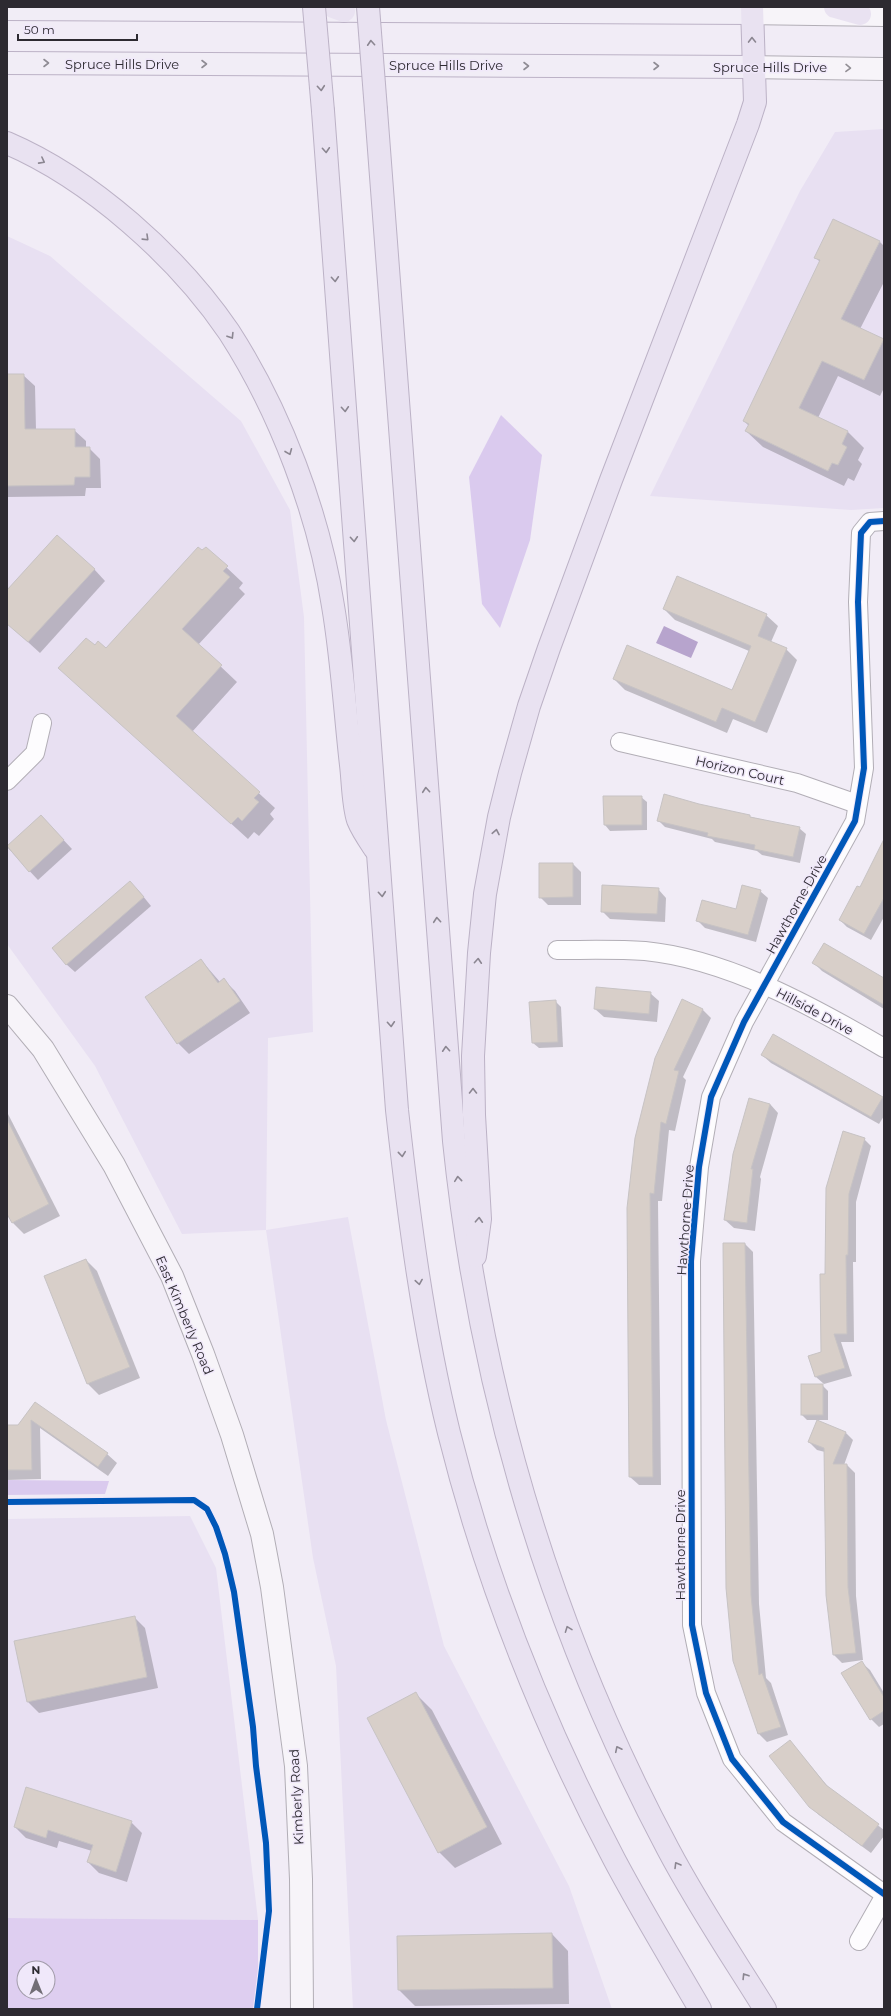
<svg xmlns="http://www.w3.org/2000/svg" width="891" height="2016" viewBox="0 0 891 2016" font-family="Montserrat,sans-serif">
	<rect width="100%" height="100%" fill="#f1ecf6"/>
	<g fill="#e8e0f2">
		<path d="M884,129v379l-33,2 -201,-14 150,-305 35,-59z"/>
		<path d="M7,236l43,20 191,165 49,89 14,107 9,415 -45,6 -2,192 82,-13 38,203 58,226 125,240 43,123h-259l-17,-343 -23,-108 -47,-328 -84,4 -87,-168 -88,-122z"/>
		<path d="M190,1516l26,52 42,352 -251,-2v-399z"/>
	</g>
	<path fill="#decef0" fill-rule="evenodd" d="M7,1918l251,2v89h-251zM24,1968h24v24h-24z"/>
	<g fill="#dacaee">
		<path d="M501,415l41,40 -12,85 -30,88 -18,-24 -13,-127z"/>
		<path d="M7,1480l102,1 -4,13 -98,1z"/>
	</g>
	<path fill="#b7a4cd" d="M664,626l34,16 -7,16 -35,-15z"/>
	<g fill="#0003">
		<path d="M834,220l46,22 4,4v36l-24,47 24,12v47l-4,8 -42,-20 -20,42 30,14 16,16 -6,12 4,4 -8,17 -6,-3 -4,8 -81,-39 -17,-16 3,-5 -5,-5 76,-159 -4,-4z"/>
		<path d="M7,375h16l12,11 1,44h38l12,11v7h3l11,11 1,29h-15l-1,8 -78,1z"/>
		<path d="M206,548l37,35 -4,5 6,6 -47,51 39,37 -45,50 83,76 -5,6 4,5 -15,17 -5,-4 -6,7 -188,-171 35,-21 11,3z"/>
		<path d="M94,569l11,12 -65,72 -33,-30v-32z"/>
		<path d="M664,609l102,6 12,11 -7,16 15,7 11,11 -30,73 -34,-14 -6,14 -102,-43 -11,-11 119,12 16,-40 -74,-31z"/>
		<path d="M604,797h37l6,5v28l-37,1 -5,-6z"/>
		<path d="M699,805l100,23 7,6 -6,29 -38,-8 -5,-4 -42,-9 -3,-3 -47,-12 -7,-7z"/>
		<path d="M41,816l31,33 -34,31 -31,-33z"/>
		<path d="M884,841v76l-13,23 -24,-13 -7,-7 20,-32z"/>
		<path d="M573,864l8,8v33h-33l-8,-8z"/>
		<path d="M658,889l8,9 -1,24 -55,-3 -8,-8z"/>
		<path d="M138,890l13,16 -76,66 -9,-8z"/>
		<path d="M760,891l8,7 -12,44 -51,-14 -8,-8 39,-10z"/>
		<path d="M201,960l19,22 4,-2 11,11 15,22 -61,41 -11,-11z"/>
		<path d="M813,962l71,17v30l-62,-38z"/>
		<path d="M650,993l9,8 -2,21 -53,-5 -9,-8z"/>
		<path d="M555,1001l6,6 2,40 -24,1 -6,-5z"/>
		<path d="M702,1009l9,9 -28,59 3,3 -11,51 -6,-1 -7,71h-4l3,284h-22l-9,-8 6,-339z"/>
		<path d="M762,1055l120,42 2,2v17l-5,8 -108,-61z"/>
		<path d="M770,1104l8,9 -18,64 1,2 -6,52 -21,-3 -9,-8z"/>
		<path d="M7,1112l53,104 -36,18 -12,-12 -5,-10z"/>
		<path d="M863,1138l8,8 -15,56v60h-3l1,80h-13l11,34 -28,8 -8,-7 6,-25 4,-77z"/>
		<path d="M745,1244l8,8 6,352 7,74 5,5 17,52 -21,7 -8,-8 -25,-73z"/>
		<path d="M86,1260l11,11 43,107 -41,17 -11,-11 -43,-108z"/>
		<path d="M822,1385l6,6v29h-21l-5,-5z"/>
		<path d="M35,1403l72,51 10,9 -9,13 -68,-48 1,51 -34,1v-54h11z"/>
		<path d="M845,1432l8,8 -9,25h3l8,8 1,123 7,64 -21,3 -8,-8 -9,-203 -8,-2 -8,-8z"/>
		<path d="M134,1617l11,11 13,60 -119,25 -11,-11z"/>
		<path d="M861,1662l9,8 14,23v31l-5,3 -8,-8z"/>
		<path d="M416,1694l16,16 70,134 -47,24 -16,-16z"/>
		<path d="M790,1741l40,48 54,41v6l-13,17 -52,-38 -9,-9z"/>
		<path d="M131,1822l11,11 -15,49 -28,-9 -11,-11 4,-11 -33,-10 -2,7 -31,-10 -11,-11z"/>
		<path d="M552,1934l16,17 1,53 -154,2 -16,-16z"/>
	</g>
	<g fill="#d8cfc9" stroke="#c7c3c4">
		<path d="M833,219l47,22 -39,78 43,20 -20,41 -42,-19 -23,47 49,23 -6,13 5,3 -9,18 -6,-2 -4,8 -83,-40 4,-7 -6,-3 77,-161 -6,-2z"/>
		<path d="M7,374h17l1,55h50v18h15v30h-15l-1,8 -67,1z"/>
		<path d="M57,535l38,34 -67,73 -21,-18v-34z"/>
		<path d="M198,547l4,3 4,-3 22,19 -5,5 7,6 -48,52 40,36 -46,51 84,76 -6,6 5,4 -17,19 -4,-4 -7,7 -173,-156 28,-30 9,7 3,-4 8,7z"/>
		<path d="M677,576l90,38 -9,22 29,12 -32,74 -33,-14 -6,14 -103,-43 14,-34 105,45 19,-44 -88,-37z"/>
		<path d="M664,794l35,10 51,11v2l50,10 -7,30 -39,-8 1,-4 -48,-9 1,-3 -51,-12z"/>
		<path d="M603,796h39v29h-38z"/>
		<path d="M41,815l23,25 -35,32 -22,-26z"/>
		<path d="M884,839v59l-20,36 -25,-14 18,-34 3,1z"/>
		<path d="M539,863h34v34l-34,1z"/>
		<path d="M130,881l14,16 -78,68 -14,-17z"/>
		<path d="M602,885l57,3 -2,26 -56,-2z"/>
		<path d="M742,885l19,5 -13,45 -52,-14 6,-21 34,9z"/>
		<path d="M824,943l60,35v27l-72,-42z"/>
		<path d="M201,959l17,24 6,-5 16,23 -63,43 -32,-47z"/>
		<path d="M596,987l55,5 -2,22 -55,-5z"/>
		<path d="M682,999l21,10 -29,61 5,1 -13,53 -5,-2 -7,72 -4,-1 3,284h-24l-2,-269 8,-70 20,-80z"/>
		<path d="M556,1000l2,42 -26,1 -3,-41z"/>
		<path d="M773,1034l110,63 -12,20 -110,-62z"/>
		<path d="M749,1098l21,6 -19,65h2l-6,54 -23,-3 9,-66z"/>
		<path d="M7,1119l42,85 -37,19 -5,-9z"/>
		<path d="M843,1131l22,7 -16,56 -1,61h-2l1,79h-13l11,34 -30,9 -7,-21 13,-4 -1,-78h5l1,-86z"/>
		<path d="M723,1243h22l6,352 8,80 3,-2 19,54 -23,7 -25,-73 -7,-73z"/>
		<path d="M86,1259l44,108 -43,17 -43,-108z"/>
		<rect x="801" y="1384" width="22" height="31"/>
		<path d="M35,1402l73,51 -10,14 -67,-47 1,50h-25v-45h11z"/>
		<path d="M817,1420l29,12 -13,32h14l1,123 8,66 -23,2 -7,-60 -2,-147 -16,-6z"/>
		<path d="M135,1616l12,61 -120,25 -13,-61z"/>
		<path d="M862,1661l22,36v14l-14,9 -29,-47z"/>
		<path d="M416,1692l71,135 -49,26 -71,-135z"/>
		<path d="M790,1740l36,45 53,39 -17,22 -53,-39 -40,-51z"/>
		<path d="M26,1787l106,34 -16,51 -29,-10 6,-17 -45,-15 -2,8 -32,-11z"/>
		<path d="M552,1933l1,55 -155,2 -1,-54z"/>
	</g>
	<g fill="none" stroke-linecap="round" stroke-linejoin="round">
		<g stroke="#b2aeb6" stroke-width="20">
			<g id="street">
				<path d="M884,521l-14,1 -9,11 -3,69 6,166 -9,53 -111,201 -33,75 -12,70 -8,94 1,364 14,68 26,66 51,63 101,72"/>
				<path d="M620,742l177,41 60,21"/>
				<path d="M7,781l28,-28 7,-30"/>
				<path d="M557,950c29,0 59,-1 88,1 82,8 169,56 239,97"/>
				<path d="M859,1941l25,-44"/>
			</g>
		</g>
		<g stroke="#b2aeb6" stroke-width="24">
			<g id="secondary">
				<path d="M752,13l132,2"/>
				<path d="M753,67l131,2"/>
				<path d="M7,1006l36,43 71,116 58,111 31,78 29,81 30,99 10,53 24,179 5,113 1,130"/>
			</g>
		</g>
		<g stroke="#bcb2c6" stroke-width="24">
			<g id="primary">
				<path d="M7,9l745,4"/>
				<path d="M7,63l746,4"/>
			</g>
		</g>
		<g stroke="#bcb2c6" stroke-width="24">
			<g id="highway">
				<path d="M333,7l11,4"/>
				<path d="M835,7l25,7"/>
				<path d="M376,110l78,1031c26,250 96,486 214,708 29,55 64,107 97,160"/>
				<path d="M323,111l74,999c12,109 26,217 52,323 37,148 94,291 165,426 27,51 57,100 86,150"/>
				<path d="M7,143c84,36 171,114 222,189 51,79 90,182 104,274 9,53 12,106 18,159 2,16 2,40 7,55 4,10 11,20 17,29"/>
				<path d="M475,1256l5,-37 -6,-104 -1,-59 6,-103 6,-59 14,-77 11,-44 19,-67 20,-58 62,-168 137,-356 7,-22 -3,-95"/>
			</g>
		</g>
		<use href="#street" stroke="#fdfcfe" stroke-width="18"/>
		<use href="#secondary" stroke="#f7f4f9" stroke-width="22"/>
		<use href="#primary" stroke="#f1edf6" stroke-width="22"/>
		<use href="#highway" stroke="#e9e2f1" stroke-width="22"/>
		<g stroke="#bcb2c6" stroke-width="24" stroke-linecap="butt">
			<g id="highway-bridge">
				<path d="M314,7l9,104"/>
				<path d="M368,7l8,103"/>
			</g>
		</g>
		<use href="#highway-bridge" stroke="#e9e2f1" stroke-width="22"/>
		<g stroke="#f0e8fa" stroke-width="8">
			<g id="cycleway">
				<path d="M884,521l-14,1 -9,11 -3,69 6,166 -9,53 -111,201 -33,75 -12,70 -8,94 1,364 14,68 26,66 51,63 101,72"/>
				<path d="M7,1502l187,-2 13,9 9,18 9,27 9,38 19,135 3,39 10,77 3,68 -12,98"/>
			</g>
		</g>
		<use href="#cycleway" stroke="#0057b8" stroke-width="6"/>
	</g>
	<defs><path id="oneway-chevron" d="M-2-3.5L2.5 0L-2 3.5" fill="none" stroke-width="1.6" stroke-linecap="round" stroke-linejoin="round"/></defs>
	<g stroke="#8b8691">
		<use href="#oneway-chevron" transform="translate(752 40) rotate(-91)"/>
		<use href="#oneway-chevron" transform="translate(371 43) rotate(-94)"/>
		<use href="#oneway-chevron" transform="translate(321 88) rotate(85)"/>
		<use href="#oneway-chevron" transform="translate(326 150) rotate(86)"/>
		<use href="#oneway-chevron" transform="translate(42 161) rotate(28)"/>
		<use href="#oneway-chevron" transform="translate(146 238) rotate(44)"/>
		<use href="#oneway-chevron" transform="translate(335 279) rotate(86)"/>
		<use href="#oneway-chevron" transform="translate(231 336) rotate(58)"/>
		<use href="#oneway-chevron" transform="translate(345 409) rotate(86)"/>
		<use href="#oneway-chevron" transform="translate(289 452) rotate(68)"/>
		<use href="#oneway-chevron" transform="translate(354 539) rotate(86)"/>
		<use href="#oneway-chevron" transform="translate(426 790) rotate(-95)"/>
		<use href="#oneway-chevron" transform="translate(496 832) rotate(-79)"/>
		<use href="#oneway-chevron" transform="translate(382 894) rotate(85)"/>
		<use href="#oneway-chevron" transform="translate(437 920) rotate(-95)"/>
		<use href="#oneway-chevron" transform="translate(478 961) rotate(-86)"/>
		<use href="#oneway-chevron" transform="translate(391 1024) rotate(86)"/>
		<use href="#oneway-chevron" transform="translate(446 1049) rotate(-94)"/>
		<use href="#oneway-chevron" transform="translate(473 1091) rotate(-90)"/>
		<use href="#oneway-chevron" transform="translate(402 1154) rotate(84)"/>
		<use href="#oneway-chevron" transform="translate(458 1179) rotate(-96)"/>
		<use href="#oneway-chevron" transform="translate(479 1220) rotate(-87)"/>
		<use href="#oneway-chevron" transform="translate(419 1282) rotate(81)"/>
		<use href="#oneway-chevron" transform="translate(568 1629) rotate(-111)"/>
		<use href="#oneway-chevron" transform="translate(618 1749) rotate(-116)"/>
		<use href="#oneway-chevron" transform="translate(677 1865) rotate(-121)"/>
		<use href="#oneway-chevron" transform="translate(745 1976) rotate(-122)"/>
	</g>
	<g stroke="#8f8c94">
		<use href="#oneway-chevron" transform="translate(46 63)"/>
		<use href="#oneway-chevron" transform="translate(204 64)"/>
		<use href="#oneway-chevron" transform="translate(526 66)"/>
		<use href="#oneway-chevron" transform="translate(656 66)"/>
	</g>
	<use stroke="#928f95" href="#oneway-chevron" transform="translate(848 68) rotate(1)"/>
	<g text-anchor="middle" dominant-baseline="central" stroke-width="3" stroke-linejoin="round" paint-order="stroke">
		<g font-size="13" fill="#2d2a31" stroke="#f0e8fa">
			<text x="122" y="64">Spruce Hills Drive</text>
			<text x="446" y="65">Spruce Hills Drive</text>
			<text x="770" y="67">Spruce Hills Drive</text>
			<text transform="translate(740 770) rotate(13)">Horizon Court</text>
			<text transform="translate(796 904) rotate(-61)">Hawthorne Drive</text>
			<text transform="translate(815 1011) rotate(28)">Hillside Drive</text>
			<text transform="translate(685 1220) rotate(-86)">Hawthorne Drive</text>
			<text transform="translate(185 1315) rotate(67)">East Kimberly Road</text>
			<text transform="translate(680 1545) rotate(-90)">Hawthorne Drive</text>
			<text transform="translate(296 1797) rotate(-93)">Kimberly Road</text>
		</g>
	</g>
	<rect width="891" height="2016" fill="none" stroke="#2d2a31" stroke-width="16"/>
	<g transform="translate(36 1980) rotate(359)"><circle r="19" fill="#f0e8fa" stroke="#a29caa"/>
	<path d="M0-3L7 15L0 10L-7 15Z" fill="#726e76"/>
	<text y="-6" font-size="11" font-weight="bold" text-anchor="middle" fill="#2d2a31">N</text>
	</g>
	<path d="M18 34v6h119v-6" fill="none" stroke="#2d2a31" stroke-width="2"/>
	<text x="24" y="34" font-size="12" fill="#2d2a31" stroke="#f0e8fa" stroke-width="3" paint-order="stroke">50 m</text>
</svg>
